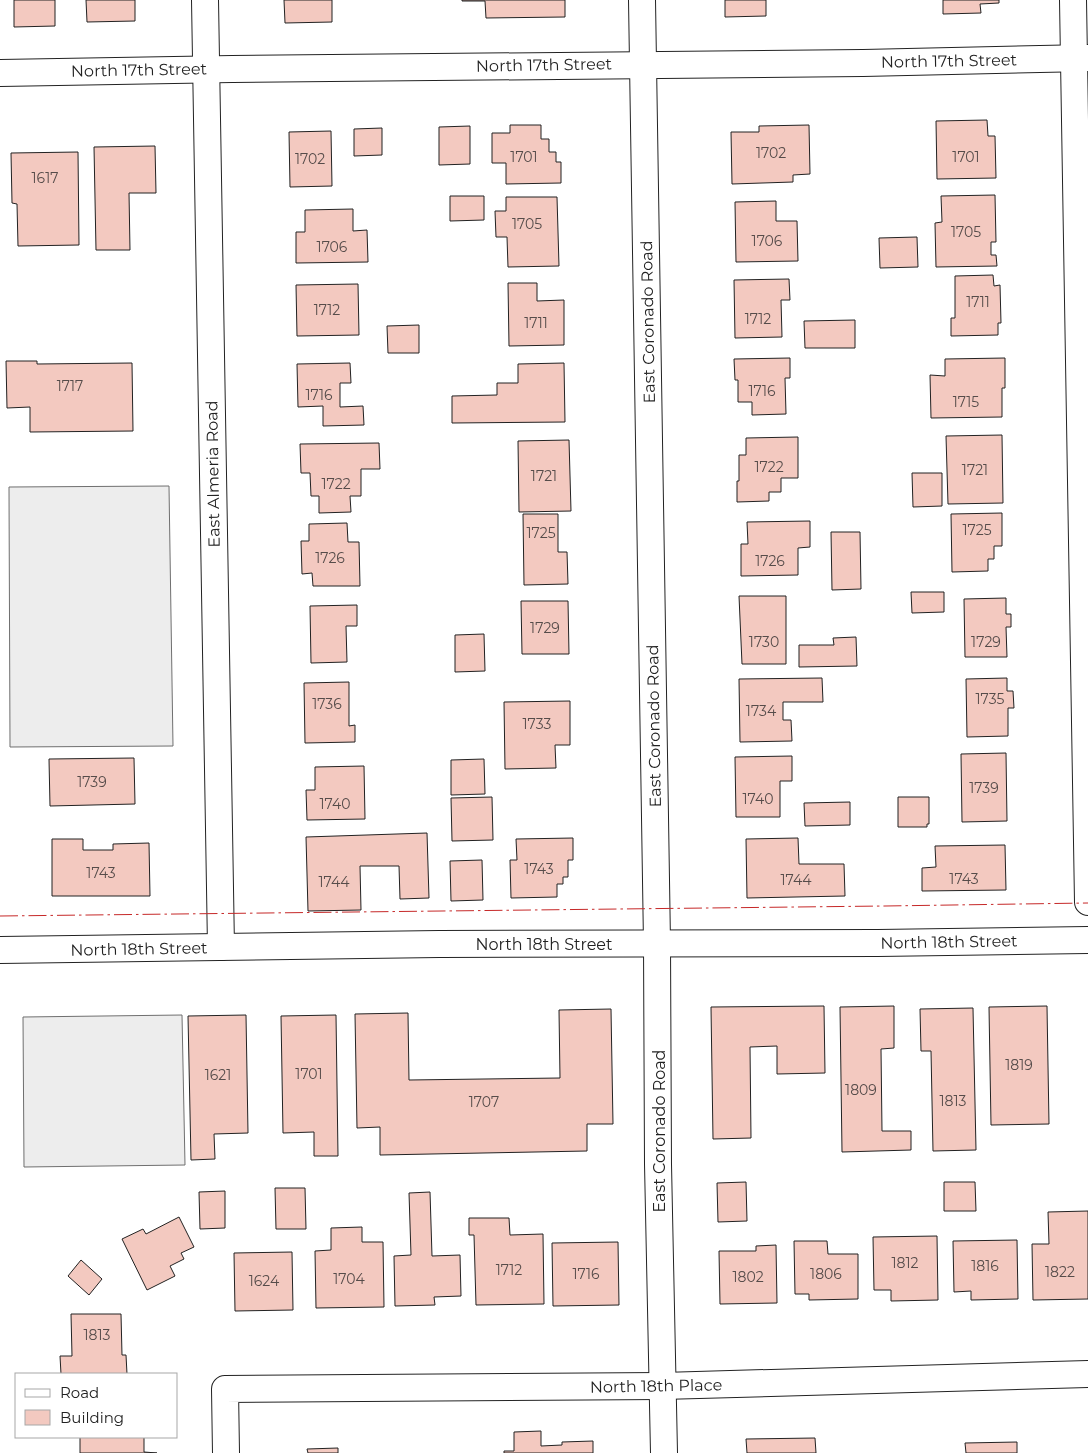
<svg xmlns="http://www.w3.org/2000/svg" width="1088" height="1453" viewBox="0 0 1088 1453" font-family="Montserrat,sans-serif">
	<rect width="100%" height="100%" fill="#fff"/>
	<g fill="#ededed" stroke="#6f6f6f">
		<path d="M169,486l4,260 -163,1 -1,-260z"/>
		<path d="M182,1015l3,150 -161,2 -1,-150z"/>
	</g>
	<g fill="#f3c9c0" stroke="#222">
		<path d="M14,0h41v26l-41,1z"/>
		<path d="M86,0h49v21l-48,1z"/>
		<path d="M284,0h48v22l-47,1z"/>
		<path d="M462,0h103v17l-79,1 -1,-17h-23z"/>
		<path d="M725,0h41v16l-41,1z"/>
		<path d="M943,0h56v3l-19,1 1,9 -38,1z"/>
		<path d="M987,120l1,16h7l1,42 -59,1 -1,-58z"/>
		<path d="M510,125h31v14h8v13h7v10h5v21l-55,1v-21h-14v-30h18z"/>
		<path d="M809,125l1,49 -17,1v7l-61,2 -1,-52h28v-6z"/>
		<path d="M470,126v38l-31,1v-38z"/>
		<path d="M382,128v27l-28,1v-27z"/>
		<path d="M331,131l1,55 -42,1 -1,-55z"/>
		<path d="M155,146l1,47h-27l1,57h-34l-2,-103z"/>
		<path d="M78,152l1,93 -61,1 -1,-42 -5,-1 -1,-50z"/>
		<path d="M995,195l1,47h-5v13h5l1,11 -61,1 -1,-44 7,-1 -1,-26z"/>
		<path d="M450,196h34v24l-34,1z"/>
		<path d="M506,197h51l2,69 -51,1 -1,-30h-11l-1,-26h11z"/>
		<path d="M776,201v20h21l1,40 -62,1 -1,-60z"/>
		<path d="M353,209v22l14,-1 1,32 -72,1v-31h9v-22z"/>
		<path d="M917,237l1,30 -38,1 -1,-30z"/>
		<path d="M993,275l1,11 6,-1 1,38h-3v12l-47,1v-18h4v-42z"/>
		<path d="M789,279l1,21h-9l1,37 -47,1 -1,-58z"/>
		<path d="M508,283h29v18l27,-1v45l-55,1z"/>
		<path d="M358,284l1,51 -62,1 -1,-51z"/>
		<path d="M855,320v28h-50l-1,-27z"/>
		<path d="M419,325v28h-31l-1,-27z"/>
		<path d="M790,358v20h-5l1,36 -34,1v-13h-14v-22h-3l-1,-21z"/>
		<path d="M1005,358v30h-3v29l-71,1 -1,-43 15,1v-17z"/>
		<path d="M6,361h31v3l95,-1 1,68 -103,1v-25l-23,1z"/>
		<path d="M350,363l1,20h-11v24l23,-1 1,19 -41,1v-20l-25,1 -1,-43z"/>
		<path d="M564,363l1,59 -113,1v-27l45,-1v-12h21v-19z"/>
		<path d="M1002,435l1,68 -55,1 -2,-68z"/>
		<path d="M798,437v41h-17v14h-12v9l-32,1v-21h2v-26h7v-17z"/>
		<path d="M569,440l2,71 -52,1 -1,-71z"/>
		<path d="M379,443l1,26h-19v27h-11l1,16 -32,1v-17h-8l-1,-23h-9l-1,-29z"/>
		<path d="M912,473h30v33l-29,1z"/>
		<path d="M1002,513v33h-8v13h-6v12l-36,1 -1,-58z"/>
		<path d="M523,514h35v38h9l1,32 -44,1z"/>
		<path d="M810,521v26l-12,1v27l-57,1v-32h7l-1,-22z"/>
		<path d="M347,523l1,19h11l1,44h-47l-1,-13 -10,1 -1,-33h8v-17z"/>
		<path d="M831,532h29l1,57 -29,1z"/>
		<path d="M911,592h33v20l-32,1z"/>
		<path d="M739,596h47v68h-44z"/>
		<path d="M1006,598v16h5v13h-5l1,30h-42l-1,-58z"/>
		<path d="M521,601h47l1,53h-47z"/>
		<path d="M357,605v21h-11l1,36 -36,1 -1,-57z"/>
		<path d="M484,634l1,37 -30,1v-37z"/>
		<path d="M856,637l1,29 -58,1v-22h35l-1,-7z"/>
		<path d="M822,678l1,24h-40v18h8l1,21 -52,1 -1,-63z"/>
		<path d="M1007,678v13h6l1,17h-6v28l-41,1 -1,-58z"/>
		<path d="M349,682v44l6,-1v17l-50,1 -1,-60z"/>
		<path d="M570,701v44h-15l1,23 -51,1 -1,-67z"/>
		<path d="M1006,753l1,68 -45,1 -1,-68z"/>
		<path d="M792,756v25h-12v36h-44l-1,-60z"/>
		<path d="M134,758l1,46 -85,2 -1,-47z"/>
		<path d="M484,759l1,35 -34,1v-35z"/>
		<path d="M364,766l1,53 -58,1 -1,-30h9v-23z"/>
		<path d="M492,797l1,43 -41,1 -1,-43z"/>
		<path d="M898,797h31v27h-2v3h-29z"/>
		<path d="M850,802v23l-45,1 -1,-23z"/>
		<path d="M427,833l2,65 -29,1 -1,-33h-39l1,44 -53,1 -2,-74z"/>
		<path d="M573,838v22h-5v17h-5v7h-6v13l-46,1 -1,-38h7l-1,-21z"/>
		<path d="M798,838l1,26h45l1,32 -98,2 -1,-59z"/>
		<path d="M52,839h31v11h30v-6l36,-1 1,53h-98z"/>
		<path d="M1005,845l1,45 -84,1v-23l14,-1 -1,-21z"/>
		<path d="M482,860l1,40 -32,1 -1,-40z"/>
		<path d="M824,1006l1,67 -48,1v-28l-27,1 1,91 -38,1 -2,-132z"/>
		<path d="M894,1006v42l-13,1 1,82h29v19l-69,2 -2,-145z"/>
		<path d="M1047,1006l2,118 -58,1 -2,-118z"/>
		<path d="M973,1008l3,142 -43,1 -2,-100h-10l-1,-42z"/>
		<path d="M611,1009l2,115h-26v27l-207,4v-28l-23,1 -2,-114 53,-1 1,67 151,-2 -1,-68z"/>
		<path d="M246,1015l2,118 -34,1 1,25 -24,1 -3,-144z"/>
		<path d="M336,1015l2,141h-24v-24l-31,1 -2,-117z"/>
		<path d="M746,1182l1,39 -29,1 -1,-39z"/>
		<path d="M944,1182h31l1,29h-32z"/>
		<path d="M275,1188h30l1,41h-30z"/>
		<path d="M225,1191v37l-25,1 -1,-37z"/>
		<path d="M430,1192l2,64 28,-1 1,41 -27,1 1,8 -40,1 -1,-50 17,-1 -2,-62z"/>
		<path d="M1088,1211v88l-55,1 -1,-56h17l-1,-32z"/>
		<path d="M179,1217l15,30 -13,6 3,6 -14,7 5,10 -28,14 -25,-51 21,-10 3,5z"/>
		<path d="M469,1218h40l1,17 33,-1 1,70 -68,1 -2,-70h-5z"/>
		<path d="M362,1227v15h21l1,65 -68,1 -1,-57 16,-1v-22z"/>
		<path d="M937,1236l1,64 -47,1v-11h-17l-1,-53z"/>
		<path d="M1017,1240l1,59 -47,1v-9l-17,1 -1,-51z"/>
		<path d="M794,1241h33l1,13h30v45l-49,1v-6h-14z"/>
		<path d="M618,1242l1,63 -66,1 -1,-63z"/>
		<path d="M776,1245l1,58 -57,1 -1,-53h37v-5z"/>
		<path d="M292,1252l1,58 -58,1 -1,-58z"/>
		<path d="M81,1260l21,19 -13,16 -21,-19z"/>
		<path d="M71,1314h50l1,41h4l1,19h-66l-1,-18h12z"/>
		<path d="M541,1431v15l21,-1v-3l31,-1v12h-89v-2h10v-19z"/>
		<path d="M80,1437h64v15l13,1h-77z"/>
		<path d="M815,1438l1,15h-69l-1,-14z"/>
		<path d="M1017,1442v11h-51l-1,-10z"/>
		<path d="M338,1448v5h-30l-1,-4z"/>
	</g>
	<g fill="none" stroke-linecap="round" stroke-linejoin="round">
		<g stroke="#222" stroke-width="28">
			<g id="street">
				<path d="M205,0l16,947"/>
				<path d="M642,0l15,943 1,221 6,289"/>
				<path d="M1073,0l15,902"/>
				<path d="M0,73l232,-4 631,-6 225,-5"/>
				<path d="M0,950l439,-6 439,-1 210,-3"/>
				<path d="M226,1453l-1,-64 437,-3 426,-12"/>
			</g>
		</g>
		<use href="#street" stroke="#fff" stroke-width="26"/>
		<path stroke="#c62828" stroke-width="1" stroke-dasharray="18 4 2.5 4" stroke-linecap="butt" d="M0,916l885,-10 203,-3"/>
	</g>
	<g text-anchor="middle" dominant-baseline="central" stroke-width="4" stroke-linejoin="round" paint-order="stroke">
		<g font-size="14" fill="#564c4a">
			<text x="771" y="153">1702</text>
			<text x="524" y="157">1701</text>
			<text x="966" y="157">1701</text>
			<text x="310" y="159">1702</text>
			<text x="45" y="178">1617</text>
			<text x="527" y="224">1705</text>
			<text x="966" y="232">1705</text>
			<text x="767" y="241">1706</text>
			<text x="332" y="247">1706</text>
			<text x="978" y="302">1711</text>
			<text x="327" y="310">1712</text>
			<text x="758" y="319">1712</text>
			<text x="536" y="323">1711</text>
			<text x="70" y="386">1717</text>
			<text x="762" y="391">1716</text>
			<text x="319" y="395">1716</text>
			<text x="966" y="402">1715</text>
			<text x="769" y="467">1722</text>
			<text x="975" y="470">1721</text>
			<text x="544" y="476">1721</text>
			<text x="336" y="484">1722</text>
			<text x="977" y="530">1725</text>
			<text x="541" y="533">1725</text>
			<text x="330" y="558">1726</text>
			<text x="770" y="561">1726</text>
			<text x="545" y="628">1729</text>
			<text x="764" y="642">1730</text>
			<text x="986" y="642">1729</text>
			<text x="990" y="699">1735</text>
			<text x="327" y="704">1736</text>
			<text x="761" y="711">1734</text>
			<text x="537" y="724">1733</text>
			<text x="92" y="782">1739</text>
			<text x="984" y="788">1739</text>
			<text x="758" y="799">1740</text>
			<text x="335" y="804">1740</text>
			<text x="539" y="869">1743</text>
			<text x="101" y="873">1743</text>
			<text x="964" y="879">1743</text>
			<text x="796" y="880">1744</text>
			<text x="334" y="882">1744</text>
			<text x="1019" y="1065">1819</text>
			<text x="309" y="1074">1701</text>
			<text x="218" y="1075">1621</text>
			<text x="861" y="1090">1809</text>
			<text x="953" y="1101">1813</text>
			<text x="484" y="1102">1707</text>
			<text x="905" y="1263">1812</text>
			<text x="985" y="1266">1816</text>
			<text x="509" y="1270">1712</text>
			<text x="1060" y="1272">1822</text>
			<text x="586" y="1274">1716</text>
			<text x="826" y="1274">1806</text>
			<text x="748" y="1277">1802</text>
			<text x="349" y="1279">1704</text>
			<text x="264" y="1281">1624</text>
			<text x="97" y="1335">1813</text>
		</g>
		<g font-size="16" fill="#222" stroke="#fff">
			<text transform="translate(949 61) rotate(-1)">North 17th Street</text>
			<text transform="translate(544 65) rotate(-1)">North 17th Street</text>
			<text transform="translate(139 70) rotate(-1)">North 17th Street</text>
			<text transform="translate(648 322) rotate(-91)">East Coronado Road</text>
			<text transform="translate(213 474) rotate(-91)">East Almeria Road</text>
			<text transform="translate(654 726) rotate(-91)">East Coronado Road</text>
			<text transform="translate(949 942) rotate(-1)">North 18th Street</text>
			<text x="544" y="944">North 18th Street</text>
			<text transform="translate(139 949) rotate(-1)">North 18th Street</text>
			<text transform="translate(659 1131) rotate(-90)">East Coronado Road</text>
			<text transform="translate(656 1386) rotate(-1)">North 18th Place</text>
		</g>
	</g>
	<rect x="15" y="1373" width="162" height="65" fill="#ffffff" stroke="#a7a7a7"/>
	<rect x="25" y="1389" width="25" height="8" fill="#ffffff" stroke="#a7a7a7"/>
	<text x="60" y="1398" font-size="15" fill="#222222">Road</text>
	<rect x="25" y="1410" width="25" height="15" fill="#f3c9c0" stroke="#a7a7a7"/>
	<text x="60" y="1423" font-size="15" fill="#222222">Building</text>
</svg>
